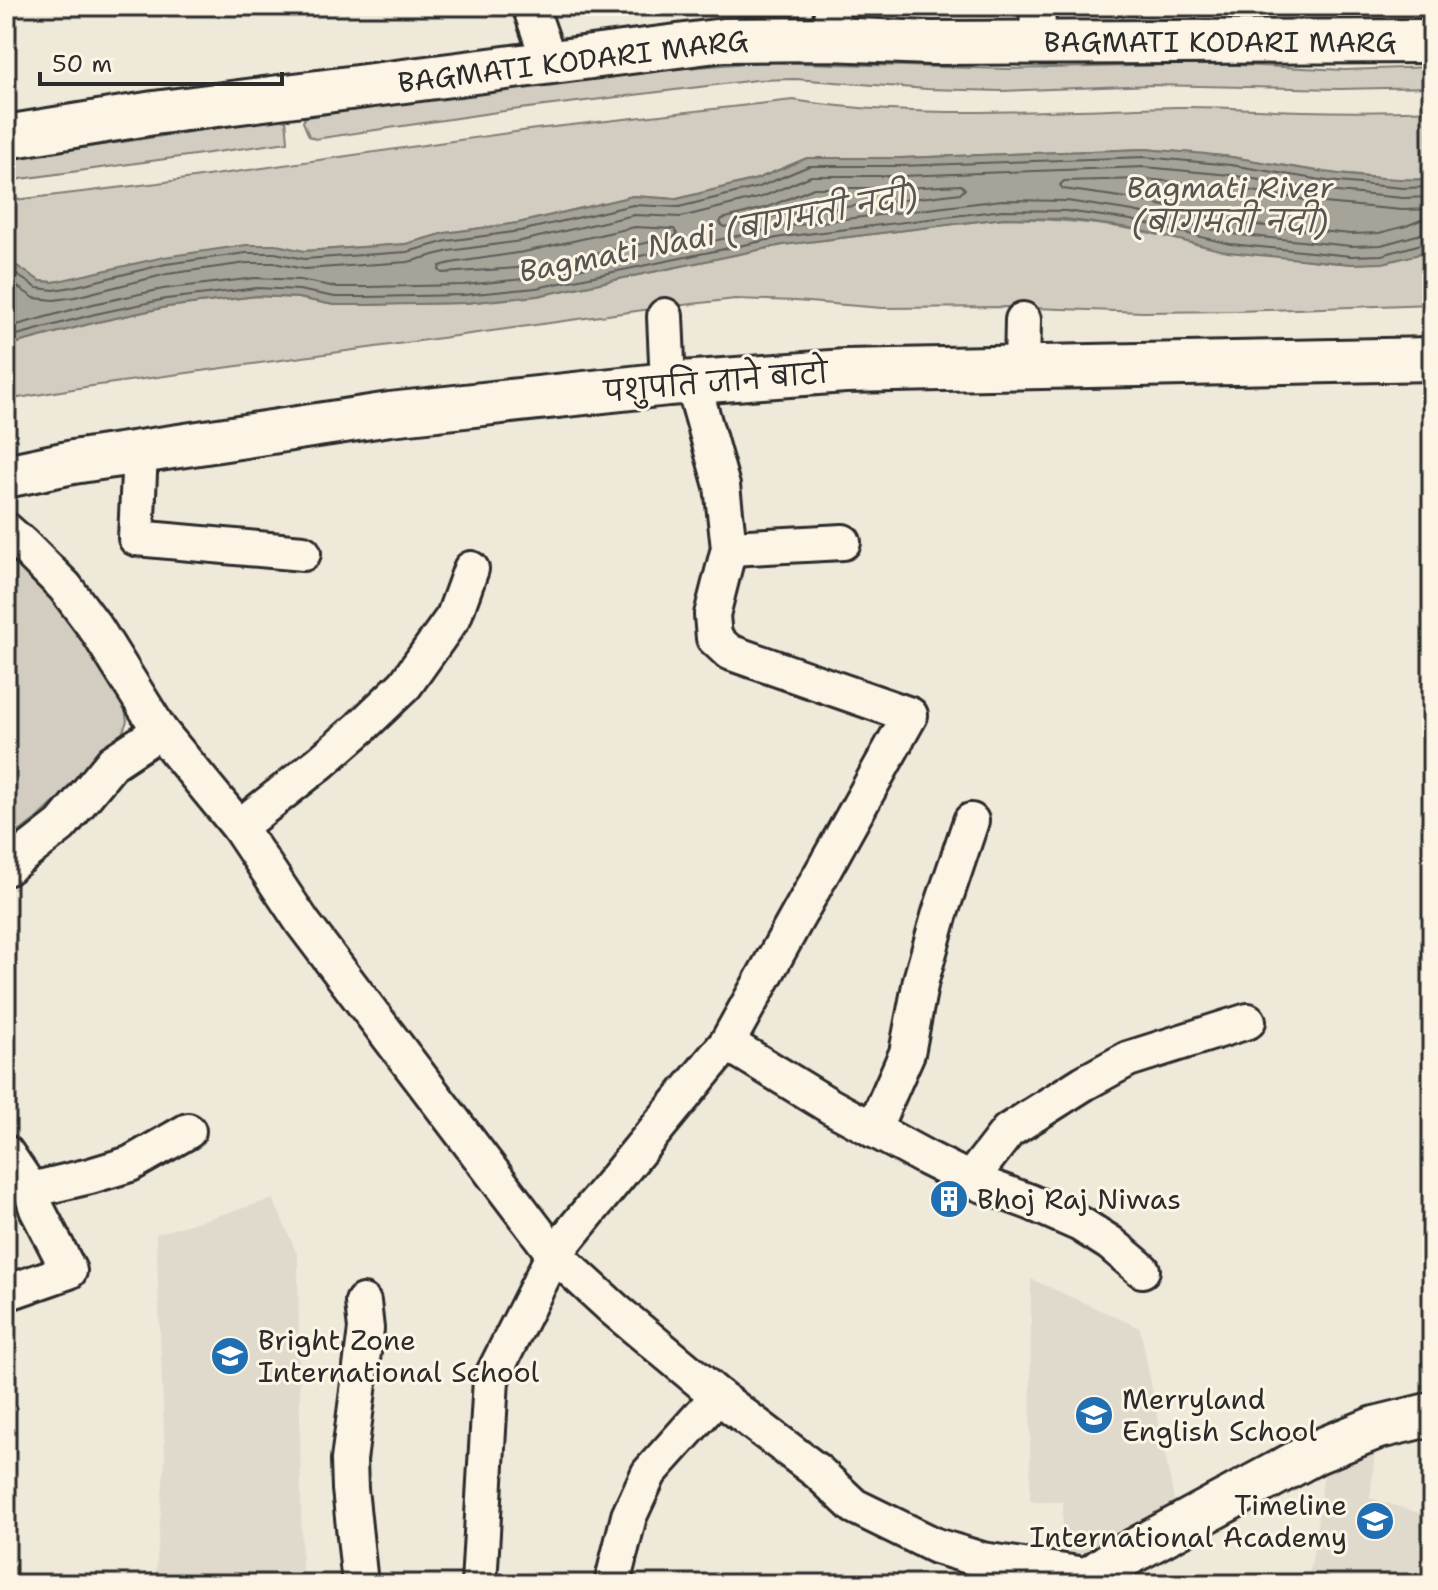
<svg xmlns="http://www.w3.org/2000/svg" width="1438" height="1590" viewBox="0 0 1438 1590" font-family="'Shantell Sans','Playpen Sans Deva',sans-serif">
	<rect width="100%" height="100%" fill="#efe9da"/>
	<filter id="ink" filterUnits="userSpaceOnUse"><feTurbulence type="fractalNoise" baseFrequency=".0125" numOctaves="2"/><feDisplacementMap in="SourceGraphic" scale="16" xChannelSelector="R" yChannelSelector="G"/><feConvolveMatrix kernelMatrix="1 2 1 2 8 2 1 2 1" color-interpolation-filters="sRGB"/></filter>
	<g filter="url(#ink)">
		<g fill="#e0dacc">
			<path d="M273,1199l25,57 4,328h-147l10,-127 -9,-223z"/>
			<path d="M1031,1279l109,49 36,182 -114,52 1,-60 -33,-1z"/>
			<path d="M1375,1452l-5,46 62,19v9l-17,58h-109l6,-23 12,-88z"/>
		</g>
		<g fill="#d2cdc0" stroke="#7e7c76" stroke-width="2">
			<path d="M765,62l242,7 211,-5 127,6 87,-3v20l-94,2 -186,-4 -150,6 -75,-2 -132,-10 -39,1 -252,31 -189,28 -6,-3 -6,-14 2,-5c153,-21 306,-46 460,-55z"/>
			<path d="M793,100c126,20 256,10 383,7 43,-1 86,3 128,4 43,1 85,1 128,-1v69l-28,1 -77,-7 -95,-16 -87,-8 -244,9h-94l-50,21 -80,20 -44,-3 -115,27 -73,10 -39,11 -102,7 -28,-6 -222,37 -14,-1 -34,-22v-56l9,-3 143,-17 378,-54z"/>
			<path d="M286,118l2,24 -282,39v-22z"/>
			<path d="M1004,218c43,1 85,4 127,11 43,6 85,14 127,22 62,11 114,23 174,-4v57l-195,7 -94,1 -138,-5 -123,1 -86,-7 -61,-2 -77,9 -573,79 -79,13v-54l91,-24 70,-15 90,-11 41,2 36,7 131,-2 72,-7 246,-51z"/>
			<path d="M6,550l41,31 75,112 5,28 -7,18 -79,76 -35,27z"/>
		</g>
		<path fill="#a6a399" stroke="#75736d" stroke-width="2" d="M1145,149c30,3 61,4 92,9 64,10 129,24 195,21v68l-16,8 -33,8 -32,1 -123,-12 -98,-24 -65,-9 -61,-1 -221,27 -246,51 -72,7 -98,2h-33l-36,-7 -41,-2 -90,11 -70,15 -91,24v-87l34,22 14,1 110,-25 82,-12h30l28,6 102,-7 39,-11 73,-10 115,-27 44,3 80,-20 50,-21h94z"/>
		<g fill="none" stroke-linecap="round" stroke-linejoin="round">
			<g stroke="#5c5b57" stroke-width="2">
				<path d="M961,185l4,4 -4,4 -182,22 -55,12 -4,-4 2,-4 46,-12 46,-19h88z"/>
				<path d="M1432,209l-30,1 -78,-7 -96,-16 -84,-8 -80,2 -4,4 3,4 72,10 99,24 117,11 28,-1 27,-7 15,-6 11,-1"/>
				<path d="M635,227l39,2 3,5 -3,3 -141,30 -91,6 -3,-3 1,-4 11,-3 73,-11z"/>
				<path d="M6,268l31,20 17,2 18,-3 94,-23 80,-11h29l29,6 103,-7 40,-11 73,-10 113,-26 46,2 80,-20 50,-21h92l244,-9 86,8 96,16 76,7 29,-1"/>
				<path d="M6,279l28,19 20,2 21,-3 92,-23 80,-11h27l30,6 104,-7 41,-11 72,-10 113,-26 47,2 81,-20 49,-21h91l243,-9 85,8 96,16 77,7 29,-1"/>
				<path d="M6,328l87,-24 70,-15 92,-11 45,2 36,7h31l97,-2 70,-7 246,-51 222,-27 65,1 66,10 99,23 119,12 30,-1 51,-14"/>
				<path d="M6,338l89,-24 71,-15 91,-11 42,2 36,7h32l97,-2 72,-7 246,-51 221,-27 63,1 65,9 99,24 121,12 31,-1 50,-14"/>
			</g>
			<g stroke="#2b2b2b" stroke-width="40">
				<g id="minor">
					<path d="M530,6l19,55"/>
					<path d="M828,39l5,-33"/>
					<path d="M1037,43l1,-37"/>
					<path d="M665,316l3,68"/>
					<path d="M1022,367l1,-47"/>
					<path d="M140,452l-4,86 167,15"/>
					<path d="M6,530l16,14 43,43 32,43 63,101 79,96 64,96 251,331 61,56 103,86 100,76 36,34 82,40 46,14 111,16"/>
					<path d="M729,548l114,-6"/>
					<path d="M239,827l82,-65 39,-34 45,-43 49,-69 17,-47"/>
					<path d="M6,868l55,-43 52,-63 47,-31"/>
					<path d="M727,1043l103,63 96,52 44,22 60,22 50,22 30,19 32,27"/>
					<path d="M873,1130l34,-77 14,-73 19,-67 31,-92"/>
					<path d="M6,1153l25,37 6,19 32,62 -63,22"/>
					<path d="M970,1180l38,-49 76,-48 44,-24 120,-38"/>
					<path d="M31,1190l59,-14 40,-12 58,-33"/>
					<path d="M360,1584l-10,-95 -1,-29 17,-131 -3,-27"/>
					<path d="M479,1584l12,-205 63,-125 173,-211 183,-328 -181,-63 -15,-14 -2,-23 17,-67 -7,-62 -29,-103"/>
					<path d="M612,1584l17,-68 20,-43 69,-77"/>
				</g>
			</g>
			<g stroke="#2b2b2b" stroke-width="48">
				<g id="major">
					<path d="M6,137l148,-24 570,-73 104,-1 103,4 501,-2"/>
					<path d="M6,476l67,-14 317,-48 278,-30 177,-13 587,-12"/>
					<path d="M1088,1584l5,-8 20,-14 203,-110 59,-24 57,-14"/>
				</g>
			</g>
			<use href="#minor" stroke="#fcf5e5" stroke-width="34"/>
			<use href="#major" stroke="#fcf5e5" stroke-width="42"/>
		</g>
	</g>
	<defs>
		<g id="building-disc" transform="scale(2)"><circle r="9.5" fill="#1f6fb2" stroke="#fcf5e5"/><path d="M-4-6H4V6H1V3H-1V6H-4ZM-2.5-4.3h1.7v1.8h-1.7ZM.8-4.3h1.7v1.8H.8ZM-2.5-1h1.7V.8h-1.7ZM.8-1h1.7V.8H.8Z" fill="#fff"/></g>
		<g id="school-disc" transform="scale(2)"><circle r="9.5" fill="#1f6fb2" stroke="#fcf5e5"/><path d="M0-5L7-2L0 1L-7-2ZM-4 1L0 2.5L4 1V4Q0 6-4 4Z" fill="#fff"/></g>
	</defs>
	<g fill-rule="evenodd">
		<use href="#building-disc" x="949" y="1199"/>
		<use href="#school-disc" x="230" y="1356"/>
		<use href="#school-disc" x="1094" y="1415"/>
		<use href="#school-disc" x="1375" y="1521"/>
	</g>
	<g text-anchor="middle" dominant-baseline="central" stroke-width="6" stroke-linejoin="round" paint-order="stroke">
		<g font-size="28" fill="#2b2b2b" stroke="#fcf5e5">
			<text x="1220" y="42">BAGMATI KODARI MARG</text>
			<text transform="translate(573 61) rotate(-7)">BAGMATI KODARI MARG</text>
			<text transform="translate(716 382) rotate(-5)">पशुपति जाने बाटो</text>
		</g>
		<g font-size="28" fill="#2b2b2b" stroke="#fcf5e5" text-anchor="start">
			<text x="977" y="1199">Bhoj Raj Niwas</text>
			<text x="258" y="1340">Bright Zone<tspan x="258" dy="32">International School</tspan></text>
			<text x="1122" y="1399">Merryland<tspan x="1122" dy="32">English School</tspan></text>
			<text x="1347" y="1505" text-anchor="end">Timeline<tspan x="1347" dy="32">International Academy</tspan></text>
		</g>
		<g font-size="30" font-style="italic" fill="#565552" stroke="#fcf5e5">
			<text x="1230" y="187">Bagmati River<tspan x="1230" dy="34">(बागमती नदी)</tspan></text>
			<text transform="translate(718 233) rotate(-11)">Bagmati Nadi (बागमती नदी)</text>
		</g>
	</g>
	<rect width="1438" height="1590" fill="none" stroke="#fcf5e5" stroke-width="32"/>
	<rect x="16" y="16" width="1406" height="1558" fill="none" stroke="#2b2b2b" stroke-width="3" filter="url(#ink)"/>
	<path d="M40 72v12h242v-12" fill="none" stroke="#2b2b2b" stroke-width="4"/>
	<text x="52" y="72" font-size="24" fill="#2b2b2b" stroke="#fcf5e5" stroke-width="6" paint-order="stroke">50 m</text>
</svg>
